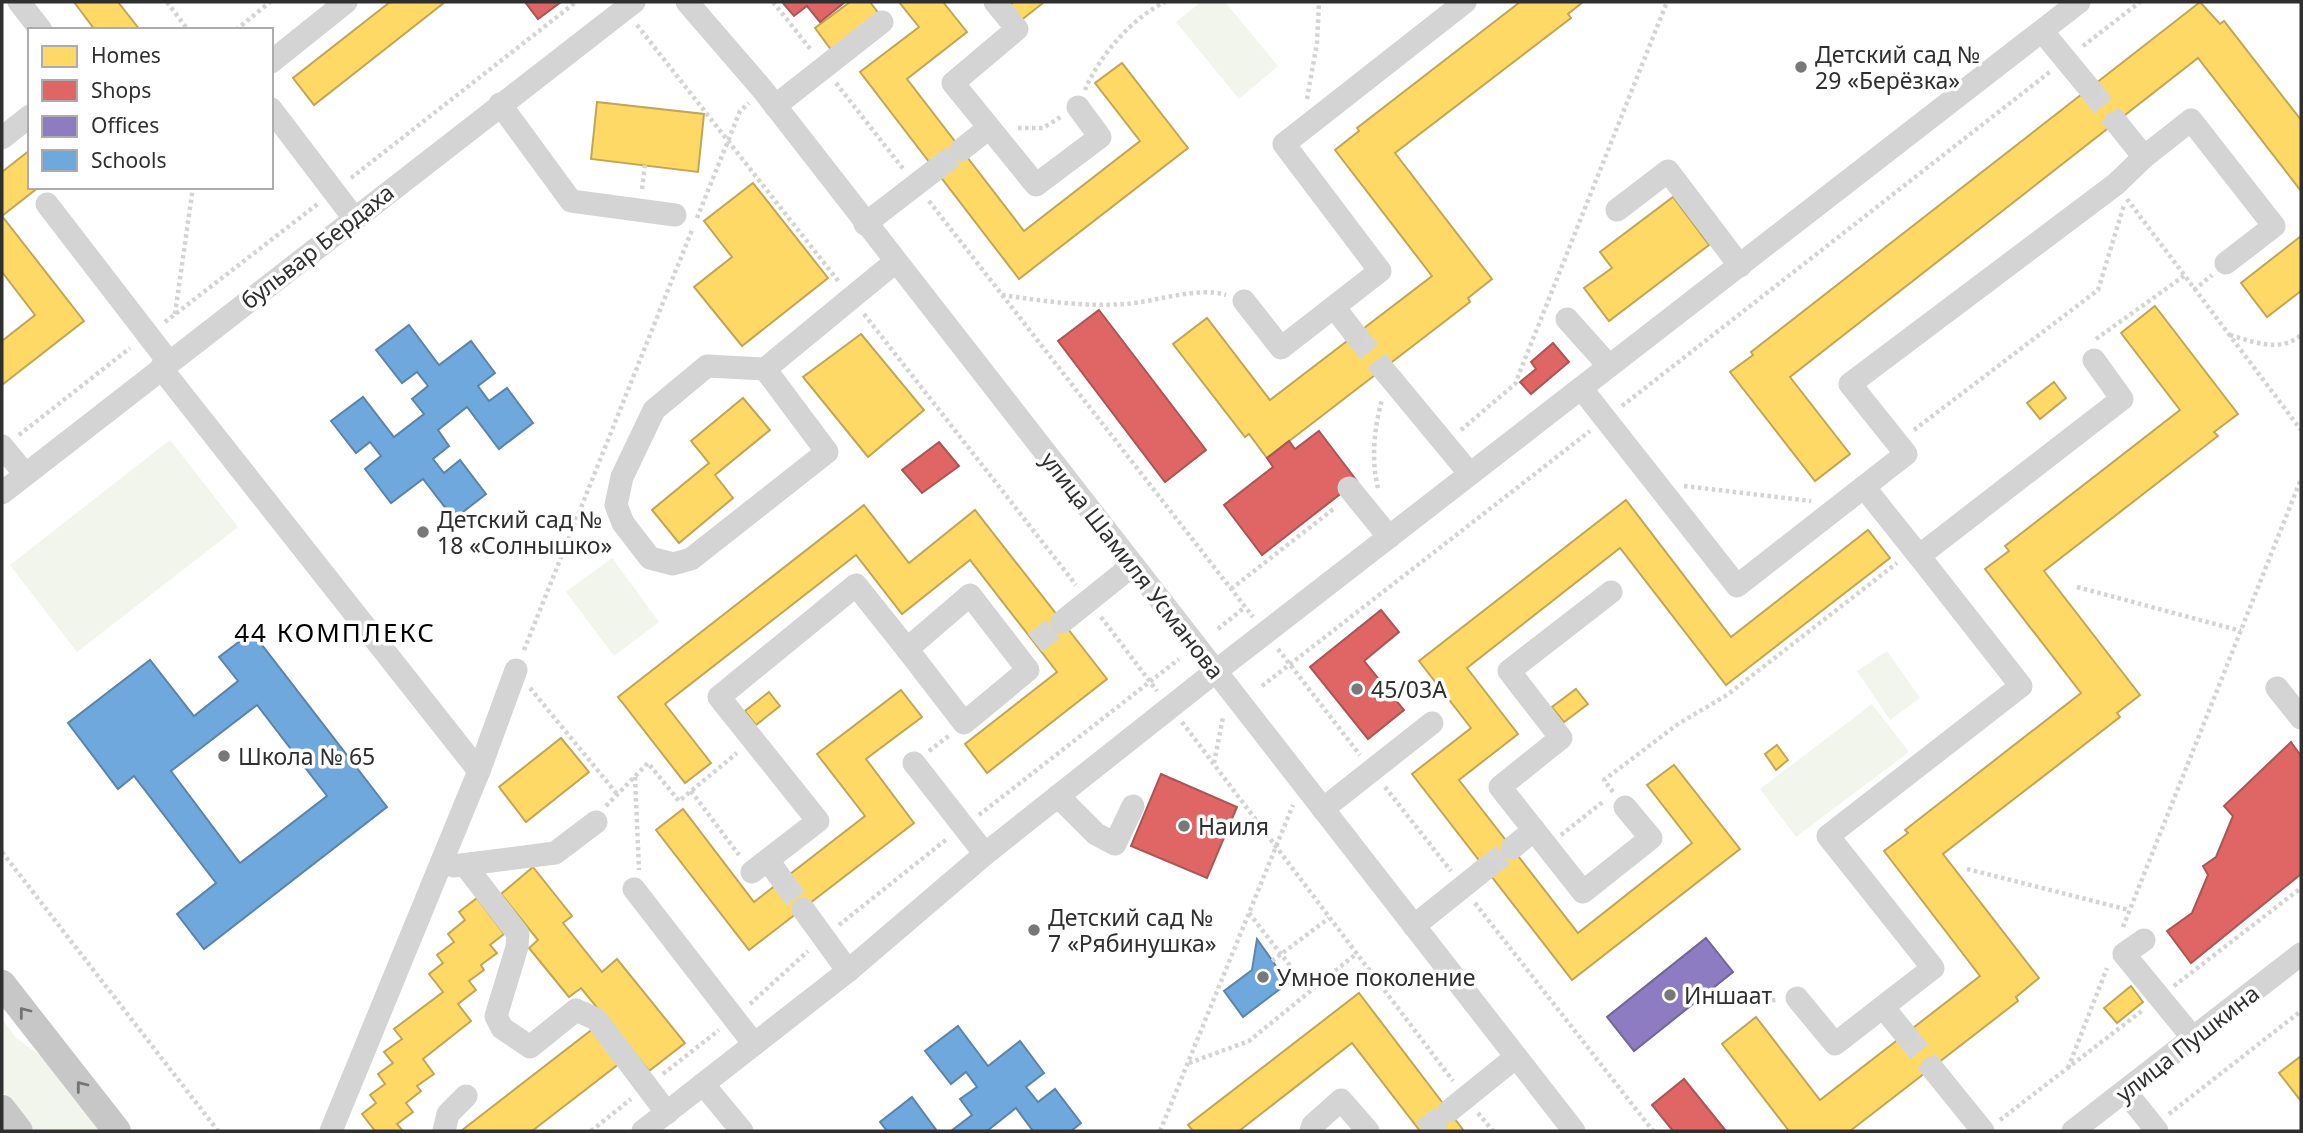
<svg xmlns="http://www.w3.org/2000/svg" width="2303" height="1133" viewBox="0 0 2303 1133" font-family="'Noto Sans',sans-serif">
	<rect width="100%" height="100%" fill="#fff"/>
	<g fill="#f1f5ec">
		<path d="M1201,2h24l53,64 -39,33 -63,-77z"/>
		<path d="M170,440l68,87 -161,125 -67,-87z"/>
		<path d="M612,558l47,64 -45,34 -48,-64z"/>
		<path d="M1887,651l33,47 -30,22 -33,-49z"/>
		<path d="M1872,704l37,48 -113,85 -36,-48z"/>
		<path d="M2,1019l14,19 28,20 57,73h-66l-33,-41z"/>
	</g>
	<g fill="#ffd966" stroke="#c1a656" stroke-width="2">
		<path d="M74,2h44l22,28h-45z"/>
		<path d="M390,2h55l-131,103 -21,-27z"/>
		<path d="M850,2h20l13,17 -48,36 -20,-27z"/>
		<path d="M899,2h44l24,30 -60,47 117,152 116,-90 -45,-58 27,-20 66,85 -169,131 -159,-207 59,-45z"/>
		<path d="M1014,2h28l1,1 -23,18 -12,-15z"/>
		<path d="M1520,2h63l-15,12 3,4 -176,135 97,126 -24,19 2,4 -203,156 -18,-24 -4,3 -72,-93 34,-26 63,82 162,-124 -97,-126 24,-19 -2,-3z"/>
		<path d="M2200,2l20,22 4,-3 77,99v71l-103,-133 -408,319 60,77 -35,27 -85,-109 23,-17 -2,-3z"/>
		<path d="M597,102l107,12 -6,58 -107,-13z"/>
		<path d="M30,150v37h9l-37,29 82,105 -82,64v-44l33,-26 -33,-43v-100z"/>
		<path d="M753,183l75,95 -86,68 -48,-59 38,-30 -28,-36z"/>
		<path d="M1673,197l36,48 -100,76 -25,-33 28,-20 -12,-16z"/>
		<path d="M2301,236v55l-34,26 -26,-34z"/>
		<path d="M2155,306l83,108 -24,18 4,4 -174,135 96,124 -23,18 3,4 -177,137 96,124 -23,19 2,4 -168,130h-61l-67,-87 34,-27 64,83 160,-124 -96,-125 24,-18 -3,-3 9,-7 167,-130 -96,-124 24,-18 -4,-5 175,-136 -59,-77z"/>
		<path d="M861,334l63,76 -56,47 -65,-80z"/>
		<path d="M2054,382l12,16 -26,21 -13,-16z"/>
		<path d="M743,398l27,32 -55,45 18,23 -54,45 -27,-33 57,-47 -18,-22z"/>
		<path d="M1626,500l105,137 137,-107 22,28 -164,127 -106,-137 -153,120 51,66 -59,46 119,153 114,-90 -45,-58 27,-20 66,84 -168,131 -160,-206 59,-46 -52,-67z"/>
		<path d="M864,505l45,58 66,-53 132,169 -120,94 -22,-29 92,-72 -87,-112 -68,54 -46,-59 -191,149 46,59 -26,20 -67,-86z"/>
		<path d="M1576,689l12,15 -24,18 -12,-15z"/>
		<path d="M901,690l21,27 -56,42 48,64 -165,127 -93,-120 27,-21 71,93 111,-86 -48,-62z"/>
		<path d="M769,692l11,14 -24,19 -11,-14z"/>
		<path d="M561,738l28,34 -63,50 -27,-35z"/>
		<path d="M1777,745l11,15 -12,10 -11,-16z"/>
		<path d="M533,867l39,49 -9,7 39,49 15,-13 68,84 -36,28 -68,-83 -12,9 -40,-49 9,-8 -37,-46z"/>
		<path d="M477,898l27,36 -14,11 7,8 -16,12 3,5 -15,11 7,9 -18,14 13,17 -48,38 11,15 -17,12 4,5 -15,12 7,9 -16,12 6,7h-28l-13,-17 14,-11 -6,-8 15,-11 -7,-10 15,-11 -9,-11 18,-13 -8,-10 49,-37 -14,-18 14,-11 -6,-8 17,-13 -6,-8 17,-14 -6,-8z"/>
		<path d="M2131,986l12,16 -26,21 -13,-15z"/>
		<path d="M1359,993l105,138h-44l-68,-88 -113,88h-46l-5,-6z"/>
		<path d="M594,1028l26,35 -88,68h-71z"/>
		<path d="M2301,1056v45l-22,-28z"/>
	</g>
	<g fill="#e06666" stroke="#ab5656" stroke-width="2">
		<path d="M525,2h36l-23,17z"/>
		<path d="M782,2h63l-25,20 -13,-16 -13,10z"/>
		<path d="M1099,310l107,140 -41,32 -107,-141z"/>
		<path d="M1553,343l16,19 -38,32 -11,-12 16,-13 -5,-7z"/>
		<path d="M1319,431l38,50 -95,74 -38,-50 49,-38 -6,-9 22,-17 6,8z"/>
		<path d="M939,442l20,24 -37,27 -20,-23z"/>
		<path d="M1381,610l18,22 -35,29 40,49 -36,29 -58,-72z"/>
		<path d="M2291,742l10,14v118l-110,89 -24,-32 25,-18 16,-38 -5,-9 13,-9 17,-41 -9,-10z"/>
		<path d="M1161,774l76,33 -30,71 -76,-32z"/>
		<path d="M1684,1079l42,52h-53l-21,-26z"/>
	</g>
	<path fill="#8e7cc3" stroke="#726597" stroke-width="2" d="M1706,938l27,34 -99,79 -27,-34z"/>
	<g fill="#6fa8dc" stroke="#5c84a8" stroke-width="2" fill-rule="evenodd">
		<path d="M409,325l30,40 32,-24 24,32 -17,13 11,15 18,-13 26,35 -34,26 -32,-42 -29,23 11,16 -16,13 11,14 16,-13 26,34 -32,25 -31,-40 -32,24 -26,-34 16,-13 -11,-14 -14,11 -25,-32 32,-24 31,40 30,-23 -12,-15 16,-13 -11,-14 -15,11 -26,-33z"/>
		<path d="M252,632l135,175 -183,142 -27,-35 39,-31 -82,-107 -16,13 -50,-66 82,-63 44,56 44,-35 -19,-24zM257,705l70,91 -87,67 -69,-92z"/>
		<path d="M1257,939l31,44 -45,34 -19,-26 28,-21z"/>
		<path d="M958,1026l30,40 32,-25 24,32 -18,14 12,15 17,-13 26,34 -10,8h-38l-17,-23 -29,23h-36l21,-16 -12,-16 17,-12 -11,-15 -15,12 -26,-33z"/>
		<path d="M912,1097l25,34h-50l-7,-9z"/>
	</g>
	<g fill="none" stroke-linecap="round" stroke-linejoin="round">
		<g stroke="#d5d5d5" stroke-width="23" stroke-dasharray="23 11" stroke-linecap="butt">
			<path d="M2089,88l27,34"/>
			<path d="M935,170l26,-20"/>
			<path d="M1355,334l28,35"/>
			<path d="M1035,643l27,-21"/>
			<path d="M1485,869l27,-21"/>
			<path d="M782,880l21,29"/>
			<path d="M1905,1034l27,34"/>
			<path d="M1423,1131l26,-20"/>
		</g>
		<g stroke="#d4d4d4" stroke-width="4.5" stroke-dasharray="3.5 3.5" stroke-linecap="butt">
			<path d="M167,2l21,28"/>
			<path d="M773,2l39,49"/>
			<path d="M637,25l202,257"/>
			<path d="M236,30l34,-28"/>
			<path d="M2083,46l57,-44"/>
			<path d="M836,83l68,87"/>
			<path d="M1085,90c14,-34 47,-72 80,-88"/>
			<path d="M1307,99l10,-56 2,-41"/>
			<path d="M1018,128h25l19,-12"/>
			<path d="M351,178l225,-176"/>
			<path d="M642,189l3,-24"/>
			<path d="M2127,199l174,231"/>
			<path d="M929,201l324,416"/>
			<path d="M697,218l43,-107 9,-8"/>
			<path d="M2194,290l18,-15"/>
			<path d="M1002,295c41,6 82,12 123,9 29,-2 74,-18 101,-9"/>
			<path d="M175,314l18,-127"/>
			<path d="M864,314l212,271"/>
			<path d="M165,322l154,-119"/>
			<path d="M2230,335c24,7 50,18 71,0"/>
			<path d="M2096,339l88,-63"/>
			<path d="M1622,406l429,-335"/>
			<path d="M1461,430l54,-46 152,-382"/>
			<path d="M1914,430l184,-140 26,-85"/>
			<path d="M19,435l111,-87"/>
			<path d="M1684,486l127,15"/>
			<path d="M1378,488c-7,-28 -4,-61 4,-88"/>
			<path d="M2077,587l164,44"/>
			<path d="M1231,589l105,-82"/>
			<path d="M1101,617l56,74"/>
			<path d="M1218,629l27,-22"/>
			<path d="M1278,649l82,106"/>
			<path d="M524,650l168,-420"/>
			<path d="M1262,686l328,-255"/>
			<path d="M530,688l87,106"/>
			<path d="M1182,722l271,359"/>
			<path d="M929,751l21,-16"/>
			<path d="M1214,763l9,-46"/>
			<path d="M635,777l4,93"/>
			<path d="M1385,787l66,84"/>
			<path d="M691,791l48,64"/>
			<path d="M1613,792l-9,-12 74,-56 49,-29 170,-132"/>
			<path d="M606,806l42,-43 31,38 58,-48"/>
			<path d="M979,815l200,-156"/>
			<path d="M1561,835l43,-34"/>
			<path d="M2,852l216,279"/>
			<path d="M1967,869l162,41"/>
			<path d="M1475,903l178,228"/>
			<path d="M1249,913l49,63"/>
			<path d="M839,925l108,-86"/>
			<path d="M2123,927l178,-448"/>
			<path d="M1272,961l57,-43"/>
			<path d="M2174,986l127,-98"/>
			<path d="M1737,1003l39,-3"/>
			<path d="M750,1004l58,-53"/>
			<path d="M1189,1063l60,-22 107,-87"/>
			<path d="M2068,1068l39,-100"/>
			<path d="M663,1074l56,-44"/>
			<path d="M1478,1113l15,18"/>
			<path d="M2169,1114l132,-103"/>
			<path d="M2000,1120l143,-110"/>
			<path d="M591,1131l40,-32"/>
			<path d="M1160,1131l133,-326"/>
		</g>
		<g stroke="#d4d4d4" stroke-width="23">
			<path d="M19,2l22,28"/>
			<path d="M687,2l76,88 811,1041"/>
			<path d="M995,2l22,27 -64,54 83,102 64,-48 -22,-30"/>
			<path d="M2042,31l47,57"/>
			<path d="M271,62l75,-60"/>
			<path d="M500,104l71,97 104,14"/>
			<path d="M775,106l107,-84"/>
			<path d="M271,109l83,109"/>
			<path d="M2116,122l28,35"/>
			<path d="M2,138l28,-22"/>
			<path d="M961,150l28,-22"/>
			<path d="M47,204l121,157"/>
			<path d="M1617,210l51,-39 72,95"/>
			<path d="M865,224l70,-54"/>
			<path d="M1244,301l37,47 99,-77 -96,-127 181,-142"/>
			<path d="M1334,307l21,27"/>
			<path d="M1567,319l42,47"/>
			<path d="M161,368l318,403"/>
			<path d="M765,369l62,83 -136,107 -18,5 -23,-6 -27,-35 -7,-18 6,-28 32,-67 53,-44 58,3 130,-107"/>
			<path d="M1383,369l87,105"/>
			<path d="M1581,388l156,198 169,-132 -56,-70 266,-200 28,-27 47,-37 83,106 -48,37"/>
			<path d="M2,446l23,28"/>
			<path d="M1864,487l55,69 203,-157 -28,-39"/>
			<path d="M1349,488l40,49"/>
			<path d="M2,493l632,-491"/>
			<path d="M1611,592l-102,79 52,67 -61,49 83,105 68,-54 -26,-31"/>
			<path d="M970,595l58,75 -64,53 -57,-74z"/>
			<path d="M1062,622l71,-57"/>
			<path d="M2277,688l24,30"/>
			<path d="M914,763l71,91"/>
			<path d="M1058,796l38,38 19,10 18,-38"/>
			<path d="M1323,809l109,-86"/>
			<path d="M1512,848l22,-18"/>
			<path d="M768,860l14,20"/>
			<path d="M465,865l53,69 -1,13 -21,69 6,12 28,19 46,-37 20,9 71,94"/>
			<path d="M453,866l102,-13 41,-31"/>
			<path d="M752,872l66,-51 -99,-124 137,-112 51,64"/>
			<path d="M634,889l120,155"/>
			<path d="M803,909l45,62"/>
			<path d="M1414,926l71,-57"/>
			<path d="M2144,940l-20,14 69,84"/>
			<path d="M1797,998l38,46 98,-76 -105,-132 193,-150 -102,-130"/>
			<path d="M1883,1007l22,27"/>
			<path d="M1932,1068l51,63"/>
			<path d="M703,1084l39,47"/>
			<path d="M2125,1091l32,40"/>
			<path d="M1449,1111l67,-54"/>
			<path d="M331,1131l148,-360 37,-101"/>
			<path d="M444,1131l4,-17 18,-18"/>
			<path d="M643,1131l205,-160 137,-117 231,-183 863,-669"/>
			<path d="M1311,1131l2,-6 28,-25 27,31"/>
			<path d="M2073,1131l228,-177"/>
		</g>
		<g stroke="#c7c7c7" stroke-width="28">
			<path d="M2,984l115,147"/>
			<path d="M2,1109l17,22"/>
		</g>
	</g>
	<defs><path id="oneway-chevron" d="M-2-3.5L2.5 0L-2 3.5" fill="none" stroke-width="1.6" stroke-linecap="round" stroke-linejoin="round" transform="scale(1.75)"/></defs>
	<g stroke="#737373">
		<use href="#oneway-chevron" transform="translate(24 1012) rotate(-128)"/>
		<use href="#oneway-chevron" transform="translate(81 1086) rotate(-128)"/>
	</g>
	<g fill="#787878" stroke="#fff" stroke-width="2.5">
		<circle cx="1801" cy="67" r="7"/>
		<circle cx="423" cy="532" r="7"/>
		<circle cx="1357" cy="689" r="7"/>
		<circle cx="224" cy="756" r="7"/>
		<circle cx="1184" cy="826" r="7"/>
		<circle cx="1034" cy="930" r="7"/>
		<circle cx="1263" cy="977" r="7"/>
		<circle cx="1670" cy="995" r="7"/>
	</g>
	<g text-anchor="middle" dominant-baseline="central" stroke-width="7" stroke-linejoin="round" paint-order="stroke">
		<g font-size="23" fill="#2f2f2f" stroke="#fff" text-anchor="start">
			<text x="1815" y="54">Детский сад №<tspan x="1815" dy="26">29 «Берёзка»</tspan></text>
			<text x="437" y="519">Детский сад №<tspan x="437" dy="26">18 «Солнышко»</tspan></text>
			<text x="1371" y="689">45/03А</text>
			<text x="238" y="756">Школа № 65</text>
			<text x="1198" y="826">Наиля</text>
			<text x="1048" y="917">Детский сад №<tspan x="1048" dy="26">7 «Рябинушка»</tspan></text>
			<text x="1277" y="977">Умное поколение</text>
			<text x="1684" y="995">Иншаат</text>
		</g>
		<g font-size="23" fill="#2f2f2f" stroke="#fff">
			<text transform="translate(317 246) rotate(-38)">бульвар Бердаха</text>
			<text transform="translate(1133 565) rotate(52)">улица Шамиля Усманова</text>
			<text transform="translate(2187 1043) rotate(-38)">улица Пушкина</text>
		</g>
		<g font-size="26" letter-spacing="2" fill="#000" stroke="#fff">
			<text x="335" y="632">44 КОМПЛЕКС</text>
		</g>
	</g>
	<rect width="2303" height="1133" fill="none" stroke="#2f2f2f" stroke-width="7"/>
	<rect x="28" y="28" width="245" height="161" fill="#ffffff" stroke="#acacac" stroke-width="2"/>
	<rect x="42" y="46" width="35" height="21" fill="#ffd966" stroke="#acacac" stroke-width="2"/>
	<text x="91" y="63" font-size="21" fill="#2f2f2f">Homes</text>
	<rect x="42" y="80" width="35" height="21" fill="#e06666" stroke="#acacac" stroke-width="2"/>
	<text x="91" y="98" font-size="21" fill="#2f2f2f">Shops</text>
	<rect x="42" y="116" width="35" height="21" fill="#8e7cc3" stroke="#acacac" stroke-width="2"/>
	<text x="91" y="133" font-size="21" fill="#2f2f2f">Offices</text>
	<rect x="42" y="150" width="35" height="21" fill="#6fa8dc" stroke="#acacac" stroke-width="2"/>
	<text x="91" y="168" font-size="21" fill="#2f2f2f">Schools</text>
</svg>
